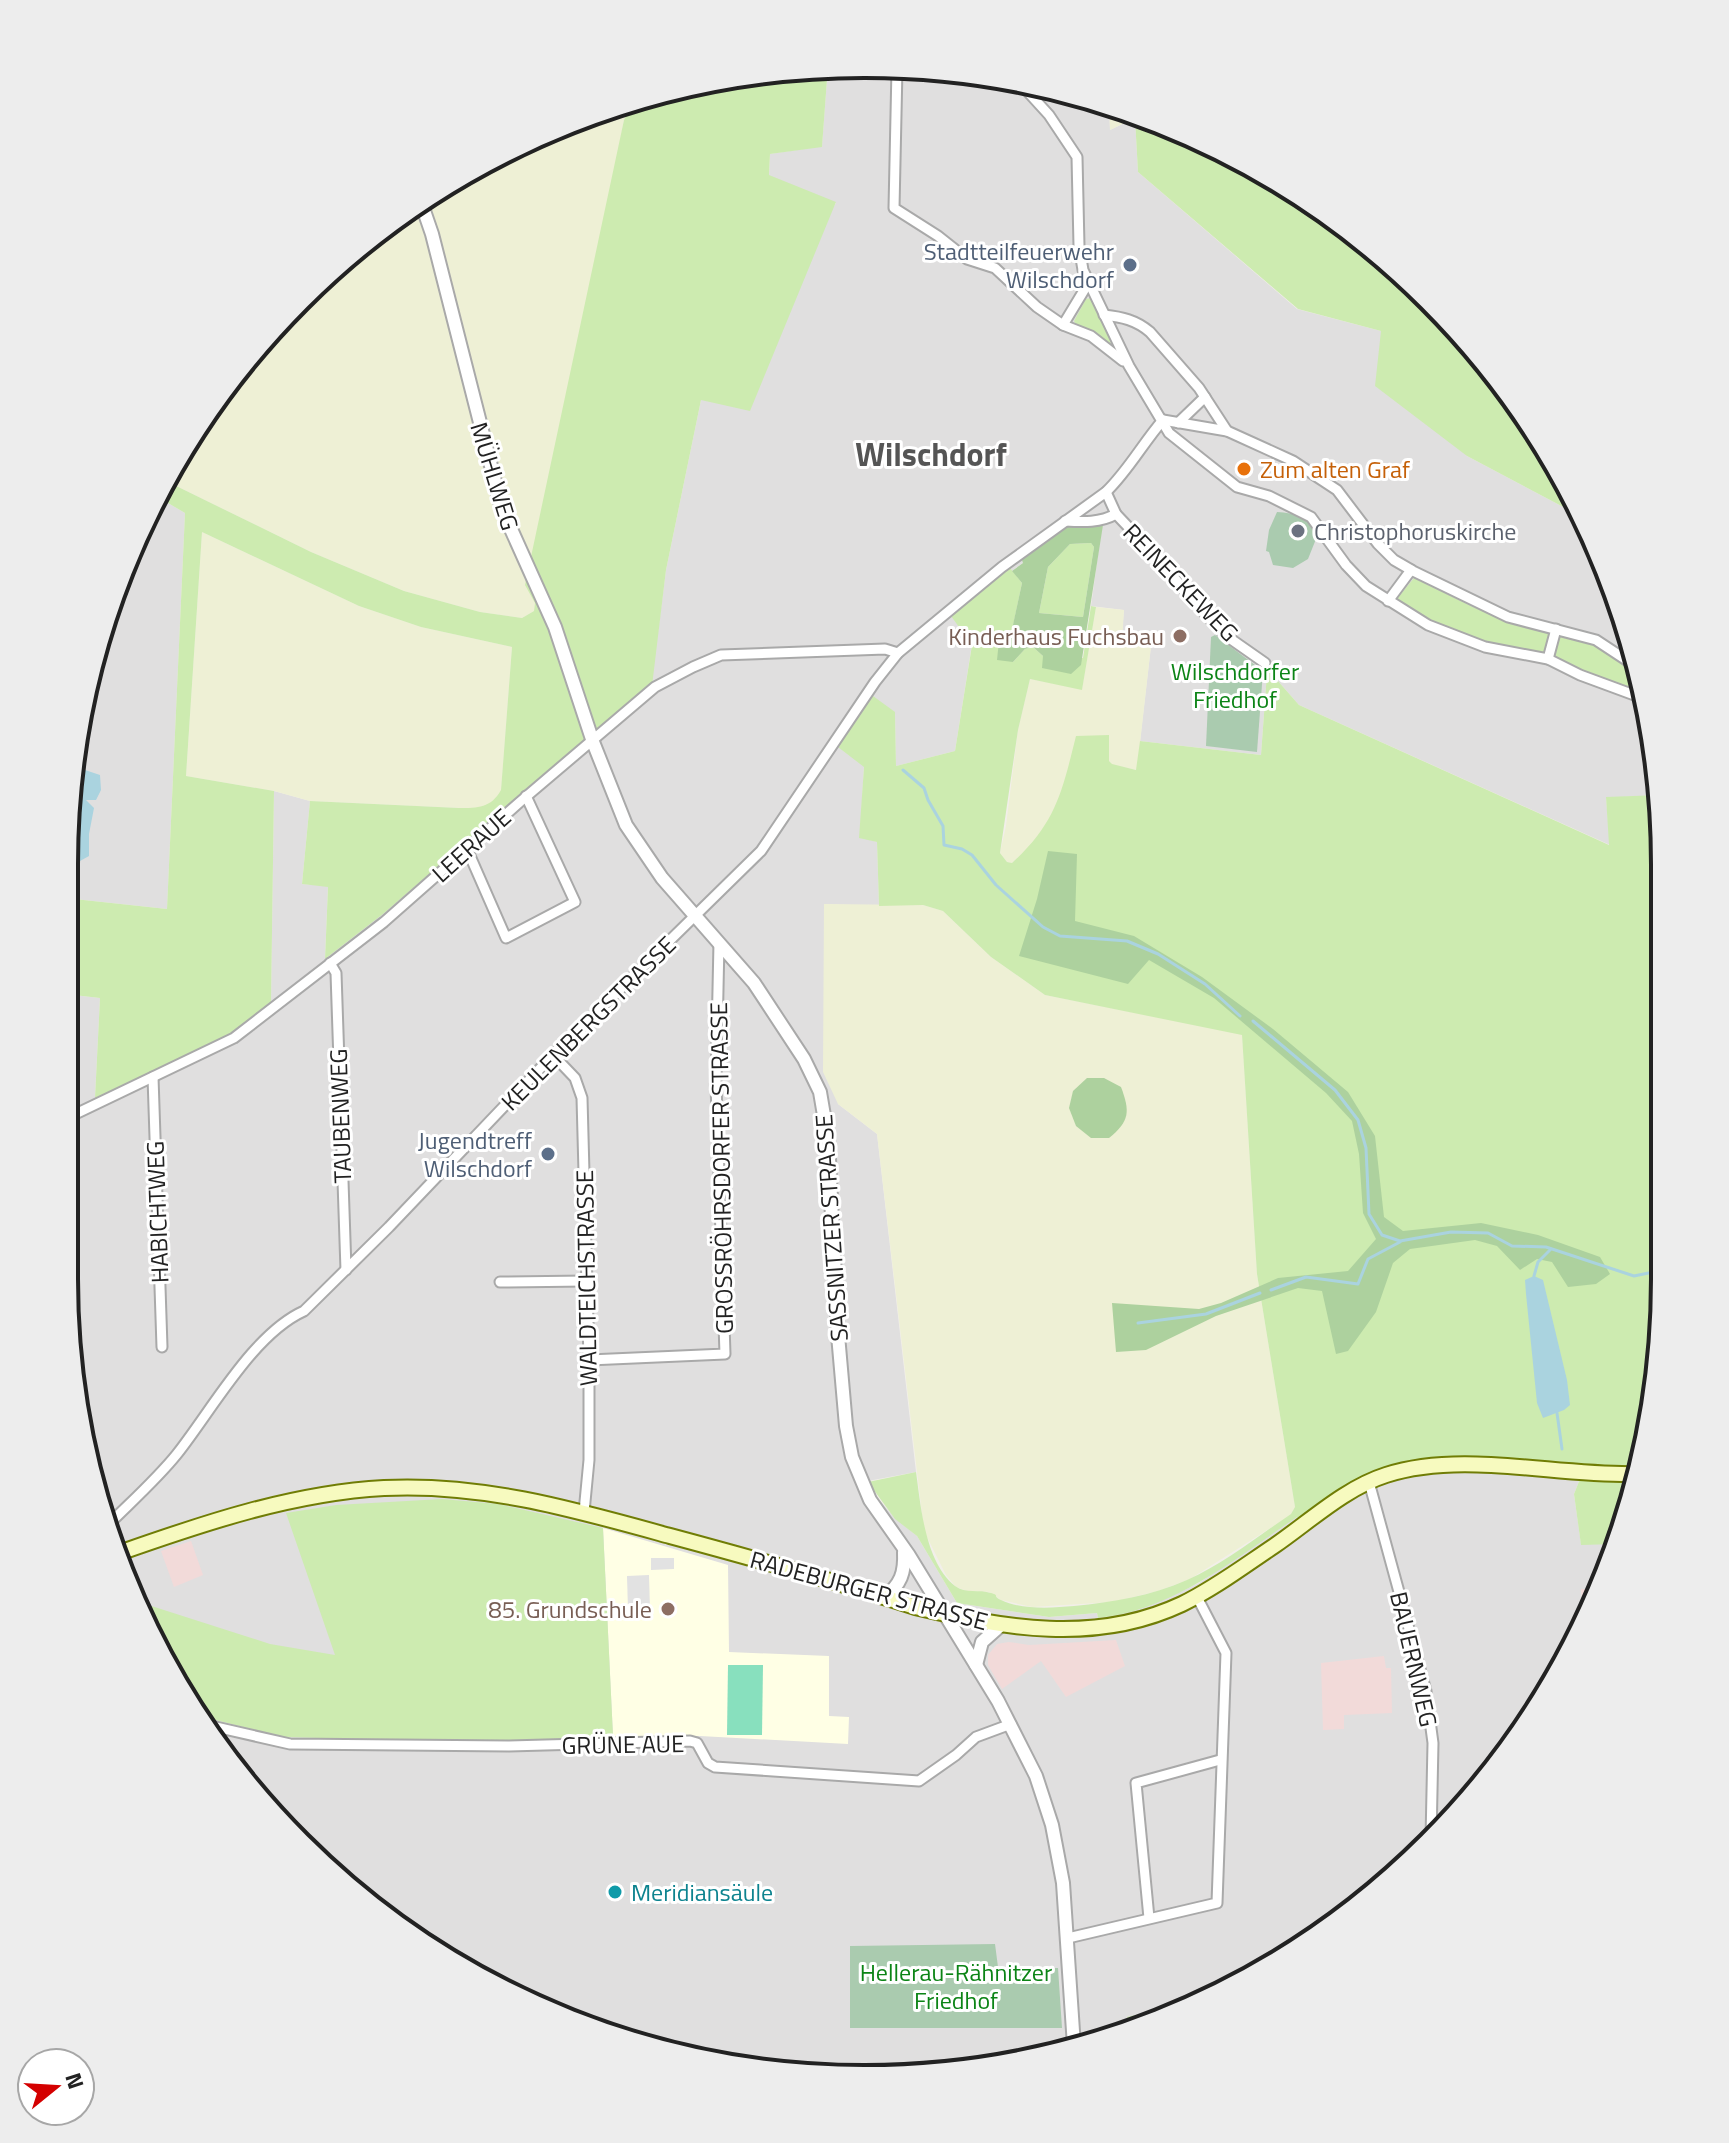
<svg xmlns="http://www.w3.org/2000/svg" width="1729" height="2143" viewBox="0 0 1729 2143" font-family="'Titillium Web',sans-serif">
	<rect width="100%" height="100%" fill="#f2efe9"/>
	<g fill="#e0dfdf">
		<path d="M828,66l141,5 140,32 1,27 25,-12 3,54 159,137 84,22 86,125 119,63 52,139 22,137 -54,3 4,47 -311,-140 -29,-33 -3,1 -6,82 -121,-14 11,-95 -30,-4 3,-32 -33,-4 11,-81 -80,35 2,2 -12,9 -2,-2 -58,47 20,28 -17,107 -59,15 -1,-54 -31,54 -4,71 17,5 2,64 -55,-2 14,200 39,30 39,338 -48,9 8,15 19,22 22,18 40,67 92,14 48,-4 1,5 15,-2 45,-14 41,-19 99,-67 1,4 119,-59 42,-2 120,20 -6,15 7,50h35l-17,45 -18,1 2,17 -14,18 7,18 -77,123 -107,115 -173,115 -198,68 -208,13 -156,-25 -193,-80 -166,-128 -127,-166 -80,-193 -27,-207 1,-284 35,4 -5,99 134,-62 42,-32 3,-212 36,10 -8,83 26,2 -3,72 326,-272 15,-116 35,-170 135,-197 -67,-27 1,-22 52,-8z"/>
		<path d="M156,496l29,17 -18,396 -102,-11 1,-86 13,-104 46,-149z"/>
	</g>
	<g fill="#f2dad9">
		<path d="M191,1541l12,34 -29,12 -13,-36z"/>
		<path d="M1581,1589h18l-23,54 -7,-18 14,-18z"/>
		<path d="M1116,1640l9,26 -59,31 -25,-36 -39,28 -14,-24v-10l9,-11 12,-2 20,3z"/>
		<path d="M1384,1656l2,12h5l1,45 -48,2v14l-21,1 -2,-67z"/>
	</g>
	<path fill="#ffffe5" d="M603,1528l125,37 1,87 100,4v60l20,1 -1,27 -148,-8h-87z"/>
	<g fill="#eef0d5">
		<path d="M634,100l-10,20 -90,491 -12,7 -42,-6 -76,-21 -93,-39 -147,-72 7,-16 92,-128 114,-106 133,-83z"/>
		<path d="M1109,103l12,3 20,9 -31,15z"/>
		<path d="M202,532l157,74 62,21 91,20 -11,144 -6,11 -15,6h-21l-149,-7 -36,-10 -88,-15z"/>
		<path d="M1096,607l28,3 -2,32 29,4 -14,124 -25,-5 -3,-4 -47,30 -11,27 -17,25 -22,20 -5,-1 -7,-9 6,-27 12,-96 12,-51 52,10z"/>
		<path d="M824,904l99,1 20,6 48,46 54,38 197,39 15,240 38,233 -4,8 -101,64 -32,12 -45,11 -81,5 -31,-7 -12,-8 -22,-1 -11,-4 -10,-12 -22,-44 -47,-397 -39,-30 -15,-32z"/>
	</g>
	<g fill="#cdebb0">
		<path d="M812,66h16l-6,81 -52,7 -1,21 67,27 -86,209 -49,-11 -35,170 -14,116 -133,110 -136,118 -58,45 3,-72 -26,-3 8,-83 149,7c19,0 32,0 42,-18l11,-143 -91,-20 -62,-21 -157,-74 -16,244 88,15 -3,212 -42,32 -134,63 5,-100 -35,-4v-96l102,11 18,-396 -29,-17 8,-16 147,72 93,39 76,21 42,6 12,-7 1,-8 -10,-18 99,-465 10,-20 23,-9z"/>
		<path d="M1141,115l123,56 128,91 107,115 87,142 -119,-63 -92,-70 6,-55 -83,-22 -160,-137 -3,-54z"/>
		<path d="M1091,298l18,35 2,12 -35,-20 -2,-4 12,-22z"/>
		<path d="M1091,543l3,4 -11,70 -44,-4 9,-46 22,-23z"/>
		<path d="M1010,568l12,15 -11,52 -10,-3 12,30 12,-13 8,-2 10,9 40,2 8,-52 5,1 -14,83 -52,-11 -12,51 -18,123 7,9 5,1c44,-40 50,-71 64,-127l33,-1v26l3,3 24,6 4,-29 121,14 6,-82 3,-1 29,33 310,140 -3,-48 54,-2 3,18v517l-22,138 -181,-9 -42,2 -118,60 -3,-4c-61,41 -123,93 -199,101l-1,-5 -48,4 -92,-14 -40,-67 -22,-17 -27,-37 48,-10c5,35 9,90 39,114 11,8 24,3 36,7 10,3 0,2 10,7 21,10 51,8 73,6 39,-4 77,-10 113,-26 37,-16 71,-44 104,-66l4,-7 -38,-233 -15,-239 -197,-40 -54,-38 -48,-46 -20,-6 -44,1 -2,-64 -18,-4 5,-71 -26,-20 35,-51 22,16 1,54 59,-15 17,-106 -21,-29z"/>
		<path d="M1414,578l59,29 53,21 26,5 -6,21 -57,-9 -60,-24 -34,-20z"/>
		<path d="M1558,635l36,9 46,30 4,20 -50,-18 -41,-19z"/>
		<path d="M1580,1479h59l-23,65 -35,1 -7,-51z"/>
		<path d="M442,1499l56,5 105,24 10,208 -2,3 -139,3 -189,-5 -83,-21 -29,-38 -32,-76 131,42 65,11 -49,-142 50,-8z"/>
		<path d="M1218,1996l-90,31 -1,-10z"/>
	</g>
	<g fill="#add19e" fill-rule="evenodd">
		<path d="M1065,525h38l-22,140 -10,9 -29,-6 1,-12 -10,-9 -8,2 -12,13 -16,-2 3,-29 11,3 11,-51 -10,-12 11,-8 -1,-3zM1091,543l3,4 -11,70 -44,-4 9,-46 22,-23z"/>
		<path d="M1048,851l29,3 -2,67 59,15 68,41 71,52 75,63 27,44 9,81 19,14 78,-8 57,12 62,22 10,17 -14,10 -28,3 -16,-25 -15,-3 -17,11 -23,-24 -22,-6 -65,9 -17,14 -17,49 -28,39 -12,3 -14,-63 -24,-3 -82,28 -70,34 -30,2 -4,-49 87,6 22,-6 57,-25 70,-7 28,-32 -13,-26 -4,-59 -7,-33 -26,-28 -112,-95 -65,-38 -21,24 -109,-28 18,-57z"/>
		<path d="M1087,1078h17l17,9c9,24 9,34 -12,51h-18l-15,-12 -7,-18 4,-17z"/>
	</g>
	<g fill="#aacbaf">
		<path d="M1277,512c18,1 32,6 41,22l-10,25 -15,9 -20,-3 -4,-13 -3,-1 3,-21z"/>
		<path d="M1215,635l48,36 -6,81 -51,-6 5,-109z"/>
		<path d="M995,1944l3,23 60,1 4,60h-212v-82z"/>
	</g>
	<path fill="#88e0be" d="M728,1665h35l-1,70h-35z"/>
	<g fill="#e2e2e2">
		<path d="M651,1558h23v11l-23,1z"/>
		<path d="M649,1575l1,34 -22,1 -1,-34z"/>
	</g>
	<g fill="#aad3df">
		<path d="M85,770l15,5 1,15 -5,10h-10l8,8 -5,26v22l-9,5 -14,2v-42l15,-15 -2,-8 -12,6 4,-30z"/>
		<path d="M1534,1276l9,4 24,100 3,25 -6,5 -21,8 -6,-15 -11,-109 -1,-14z"/>
	</g>
	<g fill="none" stroke-linecap="round" stroke-linejoin="round">
		<g stroke="#aad3df" stroke-width="3">
			<path d="M903,770l21,18 4,12 15,26 1,19 18,4 10,6 24,30 47,42 17,9 67,5 31,13 47,30 35,32"/>
			<path d="M1253,1021l82,69 23,30 8,28 3,66 13,21 18,6 51,-9 37,1 24,13 34,1 88,29 29,-6"/>
			<path d="M1534,1276l4,-14 12,-12"/>
			<path d="M1271,1290l35,-13 52,7 10,-25 32,-17"/>
			<path d="M1138,1323l68,-9 54,-21"/>
			<path d="M1557,1413l5,36"/>
			<path d="M411,1931l16,1"/>
		</g>
		<g stroke="#a9a9a9" stroke-width="13">
			<g id="minor">
				<path d="M897,68l-3,140 44,28 29,23 28,9 42,39 26,18 28,11 32,25"/>
				<path d="M1019,82l30,33 28,42 2,89 4,24 46,96 40,67 68,54 32,9 42,21 35,48 20,21 62,39 57,22 63,12 32,16 65,24"/>
				<path d="M1104,315c18,2 32,5 46,17l49,56 28,43"/>
				<path d="M1063,325l26,-43"/>
				<path d="M1163,420l64,11 66,30 44,29 41,54 16,16 19,11 95,46 88,23 44,29"/>
				<path d="M1178,423l27,-26"/>
				<path d="M1106,492l10,22 35,37 56,65 18,19 40,28"/>
				<path d="M1065,521c18,1 35,2 51,-7"/>
				<path d="M1388,601l23,-31"/>
				<path d="M1548,659l8,-30"/>
				<path d="M467,849l39,89 69,-36 -49,-106"/>
				<path d="M330,963l6,10 10,297"/>
				<path d="M553,1055l22,23 7,20 7,262v100l-5,52"/>
				<path d="M153,1077l9,270"/>
				<path d="M65,1119l169,-81 150,-116 137,-121 134,-114 38,-20 28,-12 164,-6 13,4"/>
				<path d="M500,1282l86,-1"/>
				<path d="M589,1360l136,-6 -9,-270 3,-142"/>
				<path d="M1369,1482l57,209 7,52 -2,96"/>
				<path d="M108,1525c23,-23 49,-46 69,-71 35,-44 76,-120 127,-143l85,-84 164,-172 208,-204 114,-169 23,-29 104,-86 104,-75c22,-21 37,-49 57,-72"/>
				<path d="M207,1725l83,19 219,2 181,-5 7,2 11,20 7,4 204,14 37,-26 20,-18 35,-13"/>
				<path d="M1149,1918l-13,-135 84,-23"/>
				<path d="M1068,1938l149,-35 9,-250 -29,-56"/>
			</g>
		</g>
		<g stroke="#a9a9a9" stroke-width="16">
			<g id="tertiary">
				<path d="M421,202l11,32 70,275 53,118 38,115 33,83 36,53 92,105 50,76 16,33 8,47 10,196 8,91 6,31 18,43 38,54 90,147 38,75 16,49 11,58 11,163"/>
				<path d="M884,1598c17,-14 21,-25 20,-46"/>
				<path d="M976,1665l6,-23 18,-16"/>
			</g>
		</g>
		<g stroke="#707d05" stroke-width="18">
			<path id="secondary" d="M119,1553c85,-30 174,-60 265,-65 99,-5 192,22 286,48 82,22 164,45 245,71 89,21 180,38 267,-3 33,-16 62,-38 92,-58 35,-24 71,-58 112,-71 78,-25 172,2 254,-1"/>
		</g>
		<use href="#minor" stroke="#fff" stroke-width="9"/>
		<use href="#tertiary" stroke="#fff" stroke-width="12"/>
		<use href="#secondary" stroke="#f7fabf" stroke-width="14"/>
	</g>
	<g fill="#5c6f8a" stroke="#fff" stroke-width="3">
		<circle cx="1130" cy="265" r="8"/>
		<circle cx="548" cy="1154" r="8"/>
	</g>
	<circle fill="#e8710a" stroke="#fff" stroke-width="3" cx="1244" cy="469" r="8"/>
	<circle fill="#6b7280" stroke="#fff" stroke-width="3" cx="1298" cy="531" r="8"/>
	<g fill="#8d6e63" stroke="#fff" stroke-width="3">
		<circle cx="1180" cy="636" r="8"/>
		<circle cx="668" cy="1609" r="8"/>
	</g>
	<circle fill="#0f9aa8" stroke="#fff" stroke-width="3" cx="615" cy="1892" r="8"/>
	<g text-anchor="middle" dominant-baseline="central" stroke-width="6" stroke-linejoin="round" paint-order="stroke">
		<g font-size="24" fill="#4e5e75" stroke="#fff" text-anchor="end">
			<text x="1114" y="251">Stadtteilfeuerwehr<tspan x="1114" dy="28">Wilschdorf</tspan></text>
			<text x="532" y="1140">Jugendtreff<tspan x="532" dy="28">Wilschdorf</tspan></text>
		</g>
		<g font-size="24" fill="#c56008" stroke="#fff" text-anchor="start">
			<text x="1260" y="469">Zum alten Graf</text>
		</g>
		<g font-size="24" fill="#222" stroke="#fff">
			<text transform="translate(495 476) rotate(73)">MÜHLWEG</text>
			<text transform="translate(1181 582) rotate(46)">REINECKEWEG</text>
			<text transform="translate(471 845) rotate(-42)">LEERAUE</text>
			<text transform="translate(588 1023) rotate(-45)">KEULENBERGSTRASSE</text>
			<text transform="translate(340 1116) rotate(-92)">TAUBENWEG</text>
			<text transform="translate(721 1168) rotate(-91)">GROSSRÖHRSDORFER STRASSE</text>
			<text transform="translate(157 1212) rotate(-92)">HABICHTWEG</text>
			<text transform="translate(831 1228) rotate(-94)">SASSNITZER STRASSE</text>
			<text transform="translate(586 1278) rotate(-91)">WALDTEICHSTRASSE</text>
			<text transform="translate(869 1590) rotate(15)">RADEBURGER STRASSE</text>
			<text transform="translate(1414 1659) rotate(77)">BAUERNWEG</text>
			<text transform="translate(623 1744) rotate(-1)">GRÜNE AUE</text>
		</g>
		<g font-size="24" fill="#5b616d" stroke="#fff" text-anchor="start">
			<text x="1314" y="531">Christophoruskirche</text>
		</g>
		<g font-size="24" fill="#785e54" stroke="#fff" text-anchor="end">
			<text x="1164" y="636">Kinderhaus Fuchsbau</text>
			<text x="652" y="1609">85. Grundschule</text>
		</g>
		<g font-size="24" fill="#0c8416" stroke="#fff">
			<text x="1235" y="671">Wilschdorfer<tspan x="1235" dy="28">Friedhof</tspan></text>
			<text x="956" y="1972">Hellerau-Rähnitzer<tspan x="956" dy="28">Friedhof</tspan></text>
		</g>
		<g font-size="24" fill="#0d838f" stroke="#fff" text-anchor="start">
			<text x="631" y="1892">Meridiansäule</text>
		</g>
		<g font-size="32" font-weight="bold" fill="#555" stroke="#fff">
			<text x="931" y="454">Wilschdorf</text>
		</g>
	</g>
	<path d="M0 0H1729V2143H0ZM864 78H865A786 786 0 0 1 1651 864V1279A786 786 0 0 1 865 2065H864A786 786 0 0 1 78 1279V864A786 786 0 0 1 864 78Z" fill="#ededed" fill-rule="evenodd"/>
	<path fill="none" stroke="#222" stroke-width="4" d="M864 78H865A786 786 0 0 1 1651 864V1279A786 786 0 0 1 865 2065H864A786 786 0 0 1 78 1279V864A786 786 0 0 1 864 78Z"/>
	<g transform="translate(56 2087) rotate(72)"><circle r="38" fill="#ffffff" stroke="#a7a7a7" stroke-width="2"/>
	<path d="M0-6L14 30L0 20L-14 30Z" fill="#d40000"/>
	<text y="-12" font-size="22" font-weight="bold" text-anchor="middle" fill="#222222">N</text>
	</g>
</svg>
